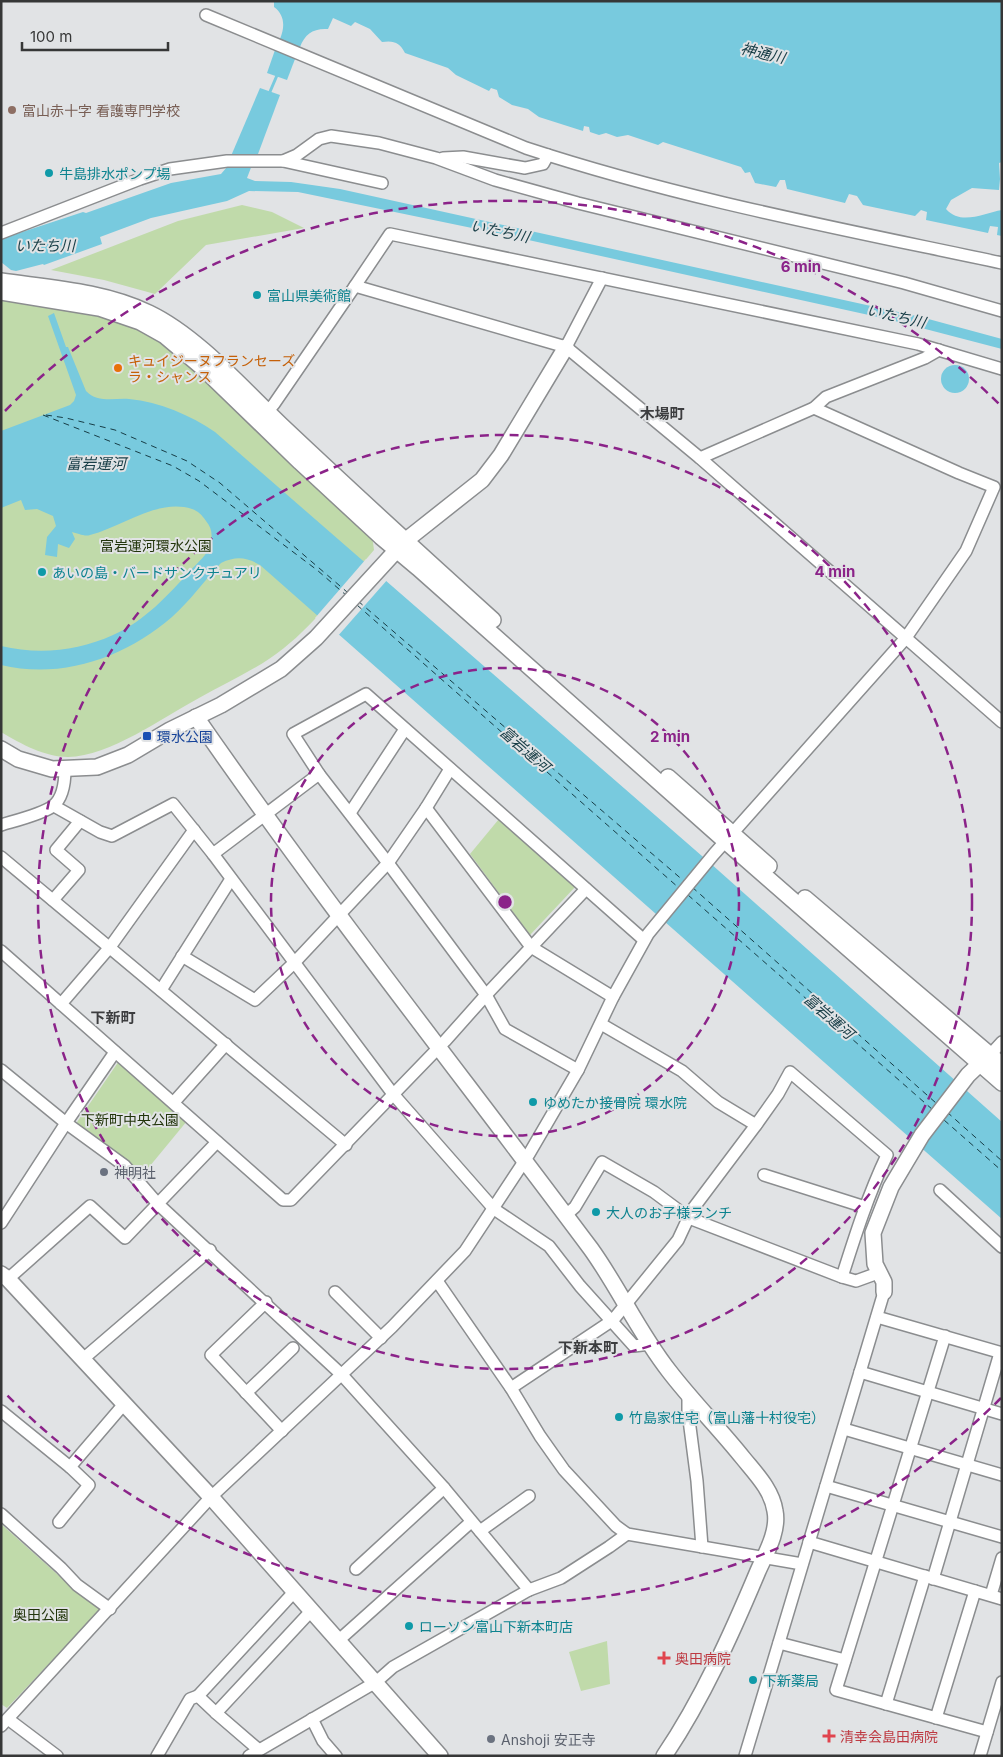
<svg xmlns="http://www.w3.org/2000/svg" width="1003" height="1757" viewBox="0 0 1003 1757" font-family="Inter,'Noto Sans JP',sans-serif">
	<rect width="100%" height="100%" fill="#e1e3e5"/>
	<g fill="#c0daaa">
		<path d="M242,205l30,7 32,16 -98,17 -51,49 -51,-14 -53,-10 127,-49z"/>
		<path d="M1,300l87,12 45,15 19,9 39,29 181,170 2,15c-27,31 -58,73 -90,98 -26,21 -57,34 -85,50 -37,20 -89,58 -131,59 -23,0 -47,-13 -67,-25z"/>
		<path d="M499,819l77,67 -46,49 -60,-81z"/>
		<path d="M119,1061l68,60 -47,57 -65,-53z"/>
		<path d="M1,1524l75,67 24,19 -93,98 -6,-4z"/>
		<path d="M607,1641l3,43 -29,7 -12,-39z"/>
	</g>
	<g fill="#78cade">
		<path d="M274,1h728v161l-3,1 1,16 -1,11 -27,-2 -21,12 -5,9c15,17 38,4 56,1v26l-5,-1 1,-8 -8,-1 -2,7 -62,-13 1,-8 -6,-2 -6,6 -52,-11 -6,-9 -8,-2 -4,9 -58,-14 -2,-9h-5l-4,7 -21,-4 -5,-11 -5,1 -4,-6 -78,-25 -5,3 -30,-10 -11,2 -11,-4 -7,2 -9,-3 -1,-5 -5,-1 -1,5 -44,-14 -11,-8 -16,-4 -13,-8 -2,-7 -6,-2 -2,3 -33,-16 -8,-7 -43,-15c-5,-10 -11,-13 -23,-11l-12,-13 -15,-7 -4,4 -18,-8 -5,11c-15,-1 -23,5 -28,18l-20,-8c5,-12 5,-24 -6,-32z"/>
		<path d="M275,50l20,9 -8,21 -20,-7z"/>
		<path d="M260,88l20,7 -22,59 -27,2z"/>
		<path d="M252,165l-5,13 8,3 36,1 49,7 581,128 81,22v10l-115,-30 -386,-85 -203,-42 -49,-1 -22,10 -76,17 -51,19 2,7 -58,21 -1,-1 -27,7 -5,-1 -10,-8v-23l82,-27 3,1 85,-30 50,-9 6,-7z"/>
		<path d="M54,313l12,34h2l18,44c11,12 28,7 43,8 31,3 61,16 86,33l495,431 292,259v97l-742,-654c-14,-8 -24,-9 -39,-2 -17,18 -31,38 -49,54 -46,40 -110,63 -171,48v-19c38,9 77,5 112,-11 32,-14 55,-40 78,-65 7,-8 16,-15 19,-24 3,-10 2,-18 -4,-25 -4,-6 -8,-10 -14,-12 -34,-11 -70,18 -102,26 -5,2 -13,-2 -18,-3l3,7 -6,9 -11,-4 -1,13 -12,-2 2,-18 9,-11 -3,-10 -16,-7 -12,1 -4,-10 -20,8v-77l69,-26 4,-4 2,-6 -28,-79z"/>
		<circle cx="955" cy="379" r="14"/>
	</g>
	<path fill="#e1e3e5" d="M366,559l22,20 -51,58 -22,-19z"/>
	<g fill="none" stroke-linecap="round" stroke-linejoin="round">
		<path stroke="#78cade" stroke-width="3" d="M269,94l9,-21"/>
		<g stroke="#173d46" stroke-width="1" stroke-dasharray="6 5" stroke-linecap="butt">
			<path d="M43,415l130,51 26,15 118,89 30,26"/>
			<path d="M46,415l20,3 49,12 72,31 33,22 127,109"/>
			<path d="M358,601l327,281"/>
			<path d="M357,605l322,283"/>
			<path d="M692,887l244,216"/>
			<path d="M688,895l245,215"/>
			<path d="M947,1112l55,49"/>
			<path d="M944,1120l58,51"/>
		</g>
		<g stroke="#8b8d8f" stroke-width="14">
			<g id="street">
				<path d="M206,15l320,133c155,51 316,81 476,115"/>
				<path d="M443,158l20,-1 62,11 18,-4 5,-9"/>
				<path d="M283,161l99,22"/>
				<path d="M1,233l139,-54 30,-10 57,-8h56l14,-6 22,-16 12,-3 48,7 57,15 59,22 83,23 326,80 98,28"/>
				<path d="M355,286l35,-52 528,110 84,25"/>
				<path d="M566,347l36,-69"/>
				<path d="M262,418l12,-14 81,-118 211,61 134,111 302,264"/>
				<path d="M700,458l114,-50 12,-11 99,-39 14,-8"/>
				<path d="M54,806l46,26 12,4 61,-32 40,50 180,240 101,115 55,37 31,40 54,60 16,-2"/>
				<path d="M426,808l105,139 82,50"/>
				<path d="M350,813l55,-84"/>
				<path d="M1,825c13,-4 42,-11 52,-19 10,-8 12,-25 12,-37"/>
				<path d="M213,854l106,-80"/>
				<path d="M1,857l345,288"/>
				<path d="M53,900l26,-30 -23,-20 24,-29"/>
				<path d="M1,951l282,249h8l154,-159 41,-46 100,-106"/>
				<path d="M182,956l73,44 39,-37 94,-100 38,-55 24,-39"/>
				<path d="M161,990l70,-111"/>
				<path d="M61,1004l49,-57 84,-117"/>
				<path d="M601,1024l81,47 36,31 38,23"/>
				<path d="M990,1055l12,-13"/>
				<path d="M1,1070l65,53 59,43 33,38 184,171 102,113 85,102"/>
				<path d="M578,1070l-73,-41 -19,-34 -98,-132 -69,-89 -26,-40 73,-40 278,246"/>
				<path d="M174,1102l52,-58"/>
				<path d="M764,1175l101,32"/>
				<path d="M940,1190l62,57"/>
				<path d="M565,1216l10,-9 27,-45 52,30 35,26 153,59 14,4 22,-8"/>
				<path d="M1,1223l65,-100 49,-71"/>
				<path d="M8,1279l82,-73 35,32 92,-96"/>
				<path d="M437,1281l74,107 29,48 24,34 52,56 11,8 175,30"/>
				<path d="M335,1292l46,46"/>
				<path d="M266,1302l-55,53 71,76"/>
				<path d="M877,1317l125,36"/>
				<path d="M945,1336l-109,354 151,42"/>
				<path d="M83,1359l127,-109"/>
				<path d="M860,1372l142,42"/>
				<path d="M511,1388l102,-68 65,-80 14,-30 64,-85 22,-31 12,-22 97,83c-19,40 -32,81 -45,122"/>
				<path d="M246,1393l47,-45"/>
				<path d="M688,1395v17l9,69 5,66"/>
				<path d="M1,1411l69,56 54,-63"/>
				<path d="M844,1429l158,46"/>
				<path d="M826,1486l176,51"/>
				<path d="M1,1514l60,54 16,17 33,24"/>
				<path d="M59,1522l30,-37 -19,-18"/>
				<path d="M480,1531l49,-35"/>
				<path d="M809,1542l193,57"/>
				<path d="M356,1569l88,-81"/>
				<path d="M933,1579l67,-226"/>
				<path d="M295,1591l-97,105 18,17 96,-103"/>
				<path d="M991,1595l11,-37"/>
				<path d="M339,1640l132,-118"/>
				<path d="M779,1643l66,17"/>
				<path d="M886,1704l39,-128"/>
				<path d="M216,1713l43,37"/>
				<path d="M936,1718l39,-127"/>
				<path d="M8,1719l49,37"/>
				<path d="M312,1719l11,22 13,15"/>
				<path d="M1,1726l210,-229 181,-170 73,-76 64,-97 49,-84 35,-73 35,-63 66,-80 191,-215 61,-88 28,-64 -35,-14 -145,-65"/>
				<path d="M157,1756l33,-57 8,-3"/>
				<path d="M249,1756l127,-74 17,-15 136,-77 32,-12 48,-31 18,-13"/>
				<path d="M745,1756l139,-464"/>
				<path d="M980,1756l22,-74"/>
			</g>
		</g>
		<g stroke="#8b8d8f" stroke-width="18">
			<g id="secondary">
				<path d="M1,281c49,7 103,10 148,32 48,23 93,75 132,112 70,66 141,131 212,195"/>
				<path d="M1,292l98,16 41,14 25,14 38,32 97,94 81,75 37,31 307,273 277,242"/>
				<path d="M196,717c126,182 263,355 395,532 28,39 48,84 78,122 23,30 50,57 74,87 13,16 29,32 32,53 4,20 -9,42 -17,60 -26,62 -56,129 -94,185"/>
				<path d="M1,749l17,10 34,10 45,-2 31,-12 42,-25 51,-25 60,-36 35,-31 89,-97 77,-61 19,-25 65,-108"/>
				<path d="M668,777l101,89"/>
				<path d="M805,898l197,167"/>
				<path d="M1,1274l7,5 203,218 229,259"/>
				<path d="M884,1292v-10l-9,-18 -2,-31 18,-46 31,-52 46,-60 19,-18"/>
			</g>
		</g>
		<use href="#street" stroke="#fff" stroke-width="11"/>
		<use href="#secondary" stroke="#fff" stroke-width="15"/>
	</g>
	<g fill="none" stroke="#8b2389" stroke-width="2.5" stroke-dasharray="9 6">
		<circle cx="505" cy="902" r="234"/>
		<circle cx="505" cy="902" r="467"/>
		<path d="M1001 1398A701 701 0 0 1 5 1393M5 411A701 701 0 0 1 1001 406"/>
	</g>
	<circle fill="#8d6e63" stroke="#e1e3e5" stroke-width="2" cx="12" cy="110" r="5"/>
	<g fill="#0f9aa8" stroke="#e1e3e5" stroke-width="2">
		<circle cx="49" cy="173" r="5"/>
		<circle cx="257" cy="295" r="5"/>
		<circle cx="42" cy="572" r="5"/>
		<circle cx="533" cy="1102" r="5"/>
		<circle cx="596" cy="1212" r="5"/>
		<circle cx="619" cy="1417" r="5"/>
		<circle cx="409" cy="1626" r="5"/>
		<circle cx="753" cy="1680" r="5"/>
	</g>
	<circle fill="#e8710a" stroke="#e1e3e5" stroke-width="2" cx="118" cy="368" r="5"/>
	<rect fill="#1a4fb4" stroke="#e1e3e5" stroke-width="2" x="142" y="731" width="10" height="10" rx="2.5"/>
	<g fill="#6b7280" stroke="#e1e3e5" stroke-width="2">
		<circle cx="104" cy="1172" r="5"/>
		<circle cx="491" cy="1739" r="5"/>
	</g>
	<g fill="#e0444e" stroke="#e1e3e5" stroke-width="2">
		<path d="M661.5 1650.5h5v5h5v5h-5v5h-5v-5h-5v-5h5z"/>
		<path d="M826.5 1728.5h5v5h5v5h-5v5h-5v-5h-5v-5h5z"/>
	</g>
	<g text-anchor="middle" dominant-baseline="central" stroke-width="4" stroke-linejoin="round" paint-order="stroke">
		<g font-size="14" fill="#785e54" stroke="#e1e3e5" text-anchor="start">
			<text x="22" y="110">富山赤十字 看護専門学校</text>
		</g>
		<g font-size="14" fill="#0d838f" stroke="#e1e3e5" text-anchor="start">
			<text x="59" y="173">牛島排水ポンプ場</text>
			<text x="267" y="295">富山県美術館</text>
			<text x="52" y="572">あいの島・バードサンクチュアリ</text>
			<text x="543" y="1102">ゆめたか接骨院 環水院</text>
			<text x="606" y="1212">大人のお子様ランチ</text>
			<text x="629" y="1417">竹島家住宅（富山藩十村役宅）</text>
			<text x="419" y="1626">ローソン富山下新本町店</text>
			<text x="763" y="1680">下新薬局</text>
		</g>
		<g font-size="14" fill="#c56008" stroke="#e1e3e5" text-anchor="start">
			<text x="128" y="360">キュイジーヌフランセーズ<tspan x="128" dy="16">ラ・シャンス</tspan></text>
		</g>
		<g font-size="14" fill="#22350b" stroke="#e1e3e5">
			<text x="156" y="545">富岩運河環水公園</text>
			<text x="130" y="1119">下新町中央公園</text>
			<text x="41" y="1614">奥田公園</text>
		</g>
		<g font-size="14" fill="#164399" stroke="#e1e3e5" text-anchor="start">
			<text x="157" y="736">環水公園</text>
		</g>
		<g font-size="14" fill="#5b616d" stroke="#e1e3e5" text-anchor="start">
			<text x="114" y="1172">神明社</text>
			<text x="501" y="1739">Anshoji 安正寺</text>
		</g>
		<g font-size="14" fill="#be3a42" stroke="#e1e3e5" text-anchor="start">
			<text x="675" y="1658">奥田病院</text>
			<text x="840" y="1736">清幸会島田病院</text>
		</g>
		<g font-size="15" font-style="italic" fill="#173d46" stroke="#e1e3e5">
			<text transform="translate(763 53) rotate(13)">神通川</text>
			<text transform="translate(500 231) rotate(12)">いたち川</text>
			<text x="45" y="245">いたち川</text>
			<text transform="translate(896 316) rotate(13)">いたち川</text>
			<text x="96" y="463">富岩運河</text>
			<text transform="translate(525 749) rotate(41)">富岩運河</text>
			<text transform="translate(829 1016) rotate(41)">富岩運河</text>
		</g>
		<g font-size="15" font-weight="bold" fill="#3c3d3f" stroke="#e1e3e5">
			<text x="662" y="413">木場町</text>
			<text x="113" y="1017">下新町</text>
			<text x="588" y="1347">下新本町</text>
		</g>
	</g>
	<circle cx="505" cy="902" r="8" fill="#8b2389" stroke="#e1e3e5" stroke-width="2.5"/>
	<g font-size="15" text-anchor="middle" font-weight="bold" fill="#8b2389" stroke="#e1e3e5" stroke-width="4" stroke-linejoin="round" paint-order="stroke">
		<text x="801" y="272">6 min</text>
		<text x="835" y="577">4 min</text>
		<text x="670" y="742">2 min</text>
	</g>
	<rect width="1003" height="1757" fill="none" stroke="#363737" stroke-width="5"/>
	<path d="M22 42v8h146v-8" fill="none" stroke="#363737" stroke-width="2.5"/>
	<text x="30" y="42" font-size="15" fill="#363737" stroke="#e1e3e5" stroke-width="4" paint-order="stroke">100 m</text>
</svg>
